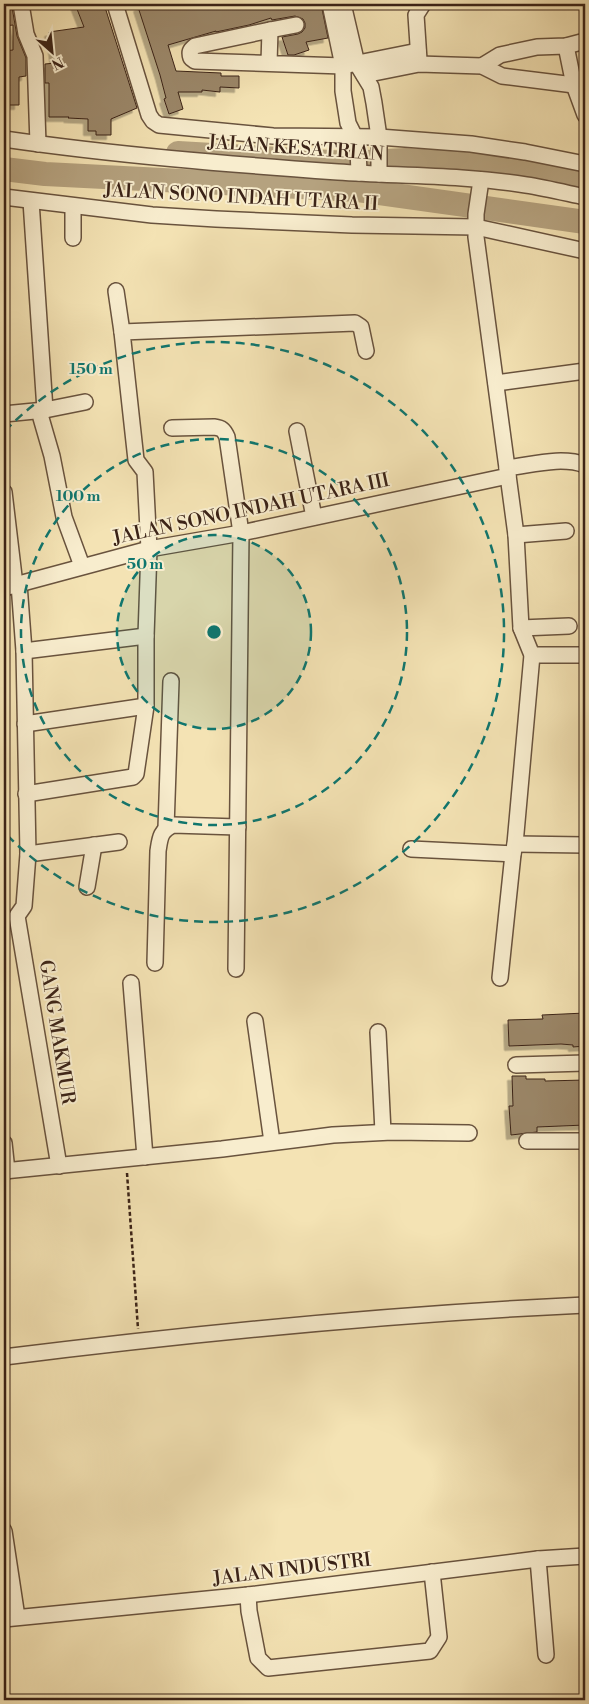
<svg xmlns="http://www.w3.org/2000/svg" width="589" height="1704" viewBox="0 0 589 1704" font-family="'Libre Bodoni',serif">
	<defs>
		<filter id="shadow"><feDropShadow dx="-4.5" dy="4.5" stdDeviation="0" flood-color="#0004"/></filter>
	</defs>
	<rect width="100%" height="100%" fill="#f4e3b4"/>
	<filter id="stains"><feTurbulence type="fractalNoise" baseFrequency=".004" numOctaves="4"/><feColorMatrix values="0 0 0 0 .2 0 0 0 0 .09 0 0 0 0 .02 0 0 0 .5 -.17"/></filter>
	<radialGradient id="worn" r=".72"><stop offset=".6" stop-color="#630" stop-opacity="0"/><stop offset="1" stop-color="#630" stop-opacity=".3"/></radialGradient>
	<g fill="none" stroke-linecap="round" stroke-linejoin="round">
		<g stroke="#b5a27f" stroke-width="24">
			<path d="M178,153l170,10 57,-3 116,6 64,20"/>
			<path d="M4,169l41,5 313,16 227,32"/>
		</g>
	</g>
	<g fill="#9b8769" stroke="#3b2317" filter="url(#shadow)">
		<path d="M75,4h29l33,104 -26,11v16h-15v-4h-8v-12l-20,-1 1,-1h-20v-34h-4v-19l10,-1 -3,-21h-1l-2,-10 35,-5z"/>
		<path d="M147,4h174l7,34 -22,4 3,8 -15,5h-6l-6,-18 16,-3 4,-2 3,-4v-5l-2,-4 -8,-3 -23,4 -1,-2 -22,7 -33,7v-1l-48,14 8,26 45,2v3h18v12l-19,-1v5l-18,-2v2h-24l5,17 -14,5 -5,-15 2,-1 -6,-23 -22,-68z"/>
		<path d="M12,7l5,29 9,22v18l-7,1v28h-15v-54l9,-1v-25l-9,1v-18z"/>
		<path d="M585,1013v33l-12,1v-2l-12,-1 -52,2 -1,-26 35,-1 -1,-4z"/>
		<path d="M512,1076h14v3h19v2l40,-1v45l-48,2v5l-26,3 -2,-29h4z"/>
	</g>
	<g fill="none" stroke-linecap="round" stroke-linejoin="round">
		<g stroke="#69533e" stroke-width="18">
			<g id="minor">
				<path d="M21,4l5,30 9,22 3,88"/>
				<path d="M115,4l34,111 4,6 6,4 114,11 106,1 92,7 54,8 60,12"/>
				<path d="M330,4l13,62v25l5,32 7,14 3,12 1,24"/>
				<path d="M343,4l14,60 14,23 3,16 5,34v37"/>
				<path d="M270,30l26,-5"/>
				<path d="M566,46l8,39 11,30"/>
				<path d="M419,60l-3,-45 7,-11"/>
				<path d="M269,63l1,-33 -75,16c-5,4 -6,6 -4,12l4,3 148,5 75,-15"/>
				<path d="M482,66l18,-11 37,-8 29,-1 19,-5"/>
				<path d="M364,75l55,-11 63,2 20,10 72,9"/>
				<path d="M4,139c111,16 222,25 334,33 63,4 126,3 188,13 20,3 40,8 59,12"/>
				<path d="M481,180l-5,34v23l40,298 5,93 11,27 -17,189 -2,10 -13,124"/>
				<path d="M4,197l148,18 64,4 136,6 124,2 109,24"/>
				<path d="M31,201l14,209"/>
				<path d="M73,238v-32"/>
				<path d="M116,291l6,41"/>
				<path d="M496,383l89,-12"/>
				<path d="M41,410v8l11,38 12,61 18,49"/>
				<path d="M4,414l41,-4 40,-8"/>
				<path d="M172,428l42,-1c8,1 10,3 13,10l14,96 -5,436"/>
				<path d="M297,431l17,86"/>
				<path d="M507,468c25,-3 54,-12 78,-3"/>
				<path d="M4,492l11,93"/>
				<path d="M516,535l50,-4"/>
				<path d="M19,584l5,67 4,203 -4,52 -7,10 42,250"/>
				<path d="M4,588l145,-39 92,-16 267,-57"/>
				<path d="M521,628l48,-2"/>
				<path d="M24,651l122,-15"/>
				<path d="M532,655h53"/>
				<path d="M25,724l121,-18"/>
				<path d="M26,794l107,-17 3,-3 10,-68v-70l3,-87 -4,-77 -9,-12 -14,-128 233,-9 6,4 5,24"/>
				<path d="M166,828l5,-147"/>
				<path d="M515,844l70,1"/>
				<path d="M411,849l102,5"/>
				<path d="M28,854l91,-12"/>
				<path d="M87,887l7,-42"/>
				<path d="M155,963l3,-112c2,-13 2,-20 15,-26l65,2"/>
				<path d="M131,983l14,174"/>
				<path d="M255,1021l17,121"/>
				<path d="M378,1032l5,100"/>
				<path d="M516,1065l69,-2"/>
				<path d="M527,1141h58"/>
				<path d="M4,1143l3,28"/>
				<path d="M4,1171l218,-22 111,-14 59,-3 77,1"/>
				<path d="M4,1357c193,-24 387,-43 581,-52"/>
				<path d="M4,1531l13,86"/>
				<path d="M538,1559l8,96"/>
				<path d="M248,1595l1,16 9,47 10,10 162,-17 9,-14 -7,-65"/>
				<path d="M4,1619l244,-24 290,-36 47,-3"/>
			</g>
		</g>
		<path stroke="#3b2317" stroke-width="2.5" stroke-dasharray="4 2.5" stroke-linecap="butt" d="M127,1173l11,156"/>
		<use href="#minor" stroke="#f8edce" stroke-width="15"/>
	</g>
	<circle cx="214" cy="632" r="97" fill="#0f766e" fill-opacity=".12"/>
	<g fill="none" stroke="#0f766e" stroke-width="2.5" stroke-dasharray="9 6">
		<circle cx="214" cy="632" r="97"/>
		<circle cx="214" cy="632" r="193"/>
		<path d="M5 431A290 290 0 1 1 5 833"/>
	</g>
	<g text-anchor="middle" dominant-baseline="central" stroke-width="4" stroke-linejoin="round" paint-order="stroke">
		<g font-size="19" fill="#3b2317" stroke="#f8edce">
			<text transform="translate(296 148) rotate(4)">JALAN KESATRIAN</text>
			<text transform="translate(241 197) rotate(3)">JALAN SONO INDAH UTARA II</text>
			<text transform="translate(251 509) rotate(-12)">JALAN SONO INDAH UTARA III</text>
			<text transform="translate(57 1032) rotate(81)">GANG MAKMUR</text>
			<text transform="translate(292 1569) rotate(-7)">JALAN INDUSTRI</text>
		</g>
	</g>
	<circle cx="214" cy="632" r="8" fill="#0f766e" stroke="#f8edce" stroke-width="2.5"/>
	<g font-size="15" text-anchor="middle" font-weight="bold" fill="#0f766e" stroke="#f8edce" stroke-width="4" stroke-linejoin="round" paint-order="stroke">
		<text x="91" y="374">150 m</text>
		<text x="78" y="501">100 m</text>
		<text x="145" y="569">50 m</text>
	</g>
	<rect width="589" height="1704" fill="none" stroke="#f4e3b4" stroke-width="20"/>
	<rect x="5" y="5" width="579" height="1694" fill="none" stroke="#3b2317" stroke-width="2.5"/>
	<rect x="10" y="10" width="569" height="1684" fill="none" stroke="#3b2317"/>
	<g transform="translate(52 52) rotate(153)" stroke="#f8edce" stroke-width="4" paint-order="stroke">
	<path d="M0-4L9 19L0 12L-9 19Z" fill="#3b2317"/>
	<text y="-8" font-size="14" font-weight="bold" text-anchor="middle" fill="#3b2317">N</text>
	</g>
	<rect width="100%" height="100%" filter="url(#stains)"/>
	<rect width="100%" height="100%" fill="url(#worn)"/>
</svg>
